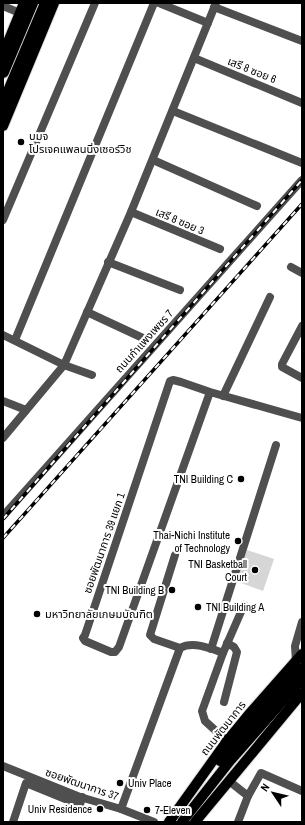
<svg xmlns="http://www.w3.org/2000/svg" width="305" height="825" viewBox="0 0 305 825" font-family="'Archivo Narrow','Noto Sans Thai',sans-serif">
	<rect width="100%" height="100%" fill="#fff"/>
	<path fill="#d6d6d6" d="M247,550l27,9 -11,32 -27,-10z"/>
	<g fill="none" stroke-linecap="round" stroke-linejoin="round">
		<g stroke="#dbdbdb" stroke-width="12">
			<g id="major">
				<path d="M3,54l21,-51"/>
				<path d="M3,126l51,-123"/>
				<path d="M220,761l82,-93"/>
				<path d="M169,822l58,-81 23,-28 52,-59"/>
				<path d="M182,822l48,-61 72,-82"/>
				<path d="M195,822l107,-129"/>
			</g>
		</g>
		<g stroke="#dbdbdb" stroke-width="14">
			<g id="highway">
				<path d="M3,72l29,-69"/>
				<path d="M3,105l43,-102"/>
			</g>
		</g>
		<g stroke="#4f4f4f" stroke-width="8">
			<path d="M159,3l49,20"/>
			<path d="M3,6l17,7"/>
			<path d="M214,7l88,34"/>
			<path d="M194,58l108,45"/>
			<path d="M173,111l129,52"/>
			<path d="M153,160l104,46"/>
			<path d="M131,212l89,37"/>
			<path d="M3,220l92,-217"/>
			<path d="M108,262l72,28"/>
			<path d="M291,267l11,6"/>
			<path d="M87,312l58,27"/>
			<path d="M302,326l-20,38v3l20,11"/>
			<path d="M3,335l61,30 28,10"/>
			<path d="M15,340l139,-337"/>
			<path d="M210,392l-91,255 -4,5h-4l-26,-11 -2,-3 2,-3 85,-254 3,-1 8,2 29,10 92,26"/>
			<path d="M223,396l47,-99"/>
			<path d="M3,401l23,9"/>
			<path d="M3,438l61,-73 67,-153 85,-209"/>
			<path d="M3,516l299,-336"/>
			<path d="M175,555l-25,80 4,4 26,9"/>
			<path d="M211,649l65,-204"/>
			<path d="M296,661l-1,-15 7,-24"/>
			<path d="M224,702l13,-50 -3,-5 -7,-4"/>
			<path d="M227,741l-22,-20 -3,-10 21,-58 21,-48"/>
			<path d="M3,766l77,31 41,12 33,13"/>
			<path d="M229,781l19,15"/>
			<path d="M121,809l59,-161c13,-7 30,0 43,5"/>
			<path d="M13,822l13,-39 54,22 2,-8"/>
			<path d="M238,822l10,-26 13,-23 41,18"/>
		</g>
		<use href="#major" stroke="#000" stroke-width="10"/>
		<use href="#highway" stroke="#000" stroke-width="12"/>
		<g stroke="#000" stroke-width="3.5">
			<g id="rail">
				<path d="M3,519l299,-339"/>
				<path d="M3,538l299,-334"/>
			</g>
		</g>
		<use href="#rail" stroke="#fff" stroke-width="2" stroke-dasharray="6" stroke-linecap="butt"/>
	</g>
	<g fill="#000" stroke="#fff" stroke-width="1.5">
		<circle cx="21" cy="142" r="4"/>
		<circle cx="241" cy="479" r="4"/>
		<circle cx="238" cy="541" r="4"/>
		<circle cx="255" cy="570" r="4"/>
		<circle cx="172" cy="590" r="4"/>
		<circle cx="198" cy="607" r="4"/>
		<circle cx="37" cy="614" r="4"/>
		<circle cx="120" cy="783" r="4"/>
		<circle cx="100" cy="809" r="4"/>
		<circle cx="147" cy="810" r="4"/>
	</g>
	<g text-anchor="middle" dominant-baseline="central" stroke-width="4" stroke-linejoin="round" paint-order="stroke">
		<g font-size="11" fill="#000" stroke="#fff">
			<text transform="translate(252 70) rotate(22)">เสรี 8 ซอย 6</text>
			<text transform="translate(180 221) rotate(23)">เสรี 8 ซอย 3</text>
			<text transform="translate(144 341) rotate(-48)">ถนนกำแพงเพชร 7</text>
			<text transform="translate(104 543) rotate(-71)">ซอยพัฒนาการ 39 แยก 1</text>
			<text transform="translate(223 728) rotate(-52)">ถนนพัฒนาการ</text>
			<text transform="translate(82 784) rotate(19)">ซอยพัฒนาการ 37</text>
		</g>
		<g font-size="11" fill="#000" stroke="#fff" text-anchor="start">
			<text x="29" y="136">บมจ<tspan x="29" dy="13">โปรเจคแพลนนิ่งเซอร์วิช</tspan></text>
			<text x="233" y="479" text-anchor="end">TNI Building C</text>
			<text x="230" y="535" text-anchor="end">Thai-Nichi Institute<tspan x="230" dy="13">of Technology</tspan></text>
			<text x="247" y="564" text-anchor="end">TNI Basketball<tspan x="247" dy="13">Court</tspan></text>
			<text x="164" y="590" text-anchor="end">TNI Building B</text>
			<text x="206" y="607">TNI Building A</text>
			<text x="45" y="614">มหาวิทยาลัยเกษมบัณฑิต</text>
			<text x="128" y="783">Univ Place</text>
			<text x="92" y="809" text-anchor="end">Univ Residence</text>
			<text x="155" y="810">7-Eleven</text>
		</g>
	</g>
	<rect width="305" height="825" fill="none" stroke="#000000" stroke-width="8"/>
	<g transform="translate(273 793) rotate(305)" stroke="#ffffff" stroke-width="3" paint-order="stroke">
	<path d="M0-3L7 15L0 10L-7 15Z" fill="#000000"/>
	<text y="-6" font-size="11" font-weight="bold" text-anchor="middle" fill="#000000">N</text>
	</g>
</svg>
